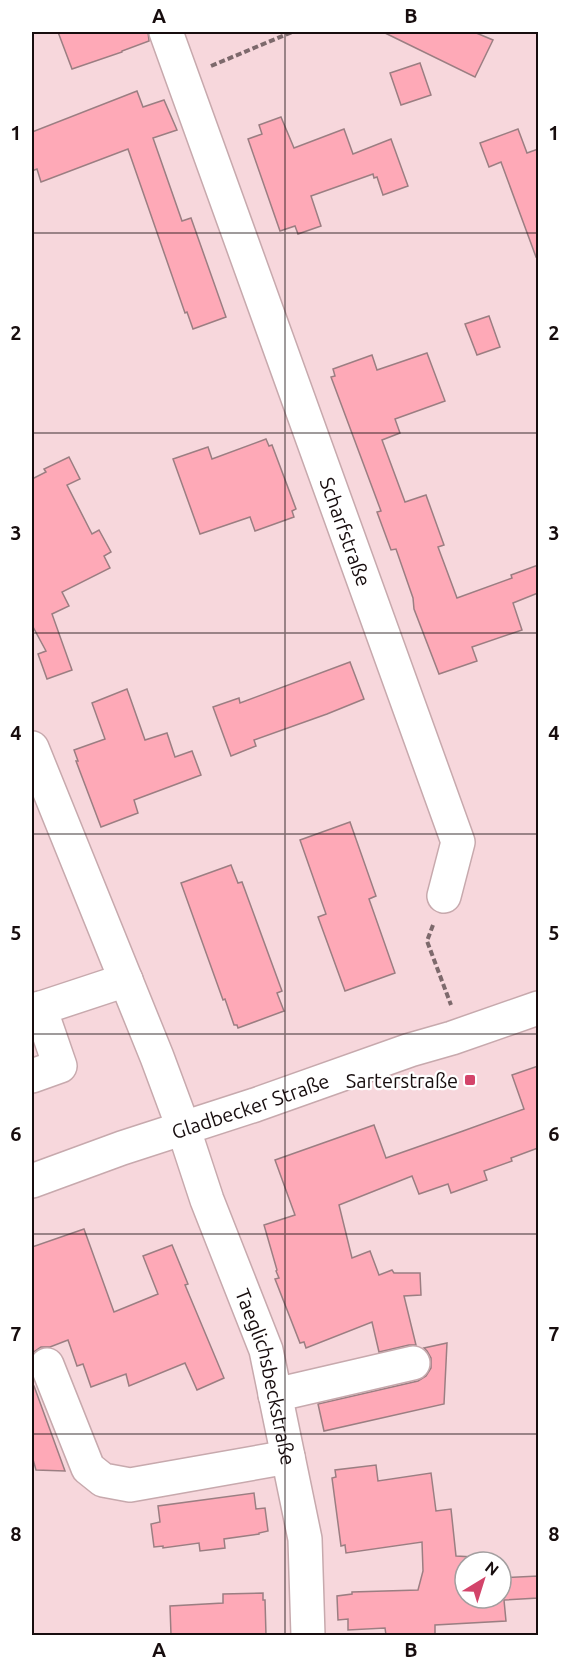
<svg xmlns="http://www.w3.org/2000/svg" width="570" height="1667" viewBox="0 0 570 1667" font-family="Ubuntu,sans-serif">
	<rect width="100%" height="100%" fill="#f7d7dc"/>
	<g fill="#fea9b7" stroke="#9b7e82" stroke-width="1.5">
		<path d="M58,32h90l1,9 -27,10v1l-50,17z"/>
		<path d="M383,32h91l19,8 -18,37z"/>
		<path d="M420,63l11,32 -30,10 -11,-32z"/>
		<path d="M137,91l6,16 21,-7 13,30 -24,8 29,83 9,-3 35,99 -33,12 -6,-17 -2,1 -57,-164 -87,33 -4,-13 -5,2v-39z"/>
		<path d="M281,117l13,31 50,-19 9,25 38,-15 17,47 -25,9 -6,-18 -3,1 -1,-4 -62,22 10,30 -23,8 -3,-8 -15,5 -32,-92 14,-5 -3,-9z"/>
		<path d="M518,129l9,24 11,-4v107l-2,1 -35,-95 -12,5 -9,-24z"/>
		<path d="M489,316l11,31 -23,8 -12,-31z"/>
		<path d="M427,353l18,48 -50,18 5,14 -18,7 23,62 21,-7 18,50 -6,2 19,51 55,-20 -1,-3 27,-10v28l-25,10 9,27 -50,17 5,14 -38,13 -25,-65 -1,-11 -17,-49 -5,1 -14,-38 4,-1 -50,-134 4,-1 -2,-7 39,-14 5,15z"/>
		<path d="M266,439l3,7 3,-1 24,64 -4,2 2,6 -39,14 -5,-14 -50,17 -27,-75 35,-12 4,12z"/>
		<path d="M69,457l11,22 -13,6 25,49 7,-4 12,22 -7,4 6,12 -48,24 7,14 -17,8 20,56 -25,9 -9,-25 8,-3 -14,-26v-146l14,-7 -2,-3z"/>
		<path d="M350,662l14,37 -37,15 -73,26 2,6 -25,10 -18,-49 26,-9 1,5z"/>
		<path d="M127,689l18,51 22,-7 8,24 17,-6 9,24 -67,25 4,13 -37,14 -25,-66h2l-4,-11 31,-11 -13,-36z"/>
		<path d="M350,822l26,74 -7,3 26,74 -50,18 -27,-74 8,-3 -26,-74z"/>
		<path d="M231,865l7,18 4,-1 40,109 -5,2 7,18 -46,17 -1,-3h-3l-9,-26 -2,1 -42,-117z"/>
		<path d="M538,1066v82l-27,10 1,3 -28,10 3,9 -36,13 -3,-9 -29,10 -7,-18 -73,29 13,53 18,-7 9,24 13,-5 2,3h26l1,22 -17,1 12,49h-7l-30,7 -7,-30 -66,26 -2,-6 -4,1 -25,-64 4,-1 -3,-7 1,-1 -13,-45 31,-10 -20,-55 99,-35 12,33 77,-27 61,-22 -12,-34z"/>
		<path d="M84,1229l30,83 44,-18 -15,-38 29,-11 16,39 -3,1 39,93 -27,12 -12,-27 -56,23 -3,-12 -35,13 -8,-23 -6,2 -9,-26 -18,7h-9l-9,6v-106z"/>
		<path d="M447,1343l-3,61 -120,27 -6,-27 100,-23 8,-5 5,-8v-10l-4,-7 -3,-3z"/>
		<path d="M32,1386h2l31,85 -29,-1 -4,-14z"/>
		<path d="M376,1465l2,16 53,-8 5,38 15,-2 5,47 18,1v5h-9v36h36v-20l37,-2v22l-34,2 2,21 -71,4v10h-49l-1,-7 -37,2v-11l-10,1 -1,-24 15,-2v-2l66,-2 5,-19 -1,-29 -76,11 -1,-8 -4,1 -9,-68 4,-1 -1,-7z"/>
		<path d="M254,1493l2,16 9,-1 3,23 -9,2v1l-35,5 1,9 -25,3 -1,-8 -36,5v-2l-9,1 -3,-23 9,-2 -2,-16z"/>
		<path d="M263,1593v7h2l1,35h-95l-1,-29 53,-3v-9z"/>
	</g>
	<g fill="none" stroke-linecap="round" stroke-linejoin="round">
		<g stroke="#c7a9ad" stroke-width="36">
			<g id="minor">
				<path id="s1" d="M166,32l292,810 -14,54"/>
				<path id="s2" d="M32,748l125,309 26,70 24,73 59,150 39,189 3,97"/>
				<path d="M32,1011l94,-31"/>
				<path d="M32,1076l28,-10 -20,-58"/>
				<path d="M47,1365l41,103 15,12 27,5 158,-28"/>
				<path d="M275,1395l138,-32"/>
			</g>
		</g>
		<g stroke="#c7a9ad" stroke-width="36">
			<g id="major">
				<path id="s3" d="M32,1181l90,-33 133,-43 155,-55 42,-12 86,-30"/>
			</g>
		</g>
		<g stroke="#7d696c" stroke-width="4" stroke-dasharray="6 3" stroke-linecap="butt">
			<path d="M211,66l81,-34"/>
			<path d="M433,925l-6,16 24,64"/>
		</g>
		<use href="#minor" stroke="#fff" stroke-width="33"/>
		<use href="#major" stroke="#fff" stroke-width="33"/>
	</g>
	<path fill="none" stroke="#170d0e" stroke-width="1.5" stroke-opacity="0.55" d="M285,32v1604M32,233h506M32,433h506M32,633h506M32,834h506M32,1034h506M32,1234h506M32,1434h506"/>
	<rect fill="#d3446a" stroke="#fff" stroke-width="2" x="464" y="1074" width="12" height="12" rx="3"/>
	<g text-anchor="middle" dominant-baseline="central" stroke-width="4.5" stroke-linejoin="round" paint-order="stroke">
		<g font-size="20" fill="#170d0e" stroke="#fff">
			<text stroke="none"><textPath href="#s1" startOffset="531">Scharfstraße</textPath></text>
			<text stroke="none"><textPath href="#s3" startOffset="231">Gladbecker Straße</textPath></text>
			<text stroke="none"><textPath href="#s2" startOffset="672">Taeglichsbeckstraße</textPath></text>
		</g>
		<g font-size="20" fill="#170d0e" stroke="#fff" text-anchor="end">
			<text x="458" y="1080">Sarterstraße</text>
		</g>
	</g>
	<rect width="570" height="1667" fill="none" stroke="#ffffff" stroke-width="66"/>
	<g transform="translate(483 1580) rotate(38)"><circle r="28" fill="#ffffff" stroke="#a29e9f" stroke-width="1.5"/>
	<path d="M0-4.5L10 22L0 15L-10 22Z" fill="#d3446a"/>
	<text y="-9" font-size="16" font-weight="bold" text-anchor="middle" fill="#170d0e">N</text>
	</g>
	<rect x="33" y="33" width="504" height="1601" fill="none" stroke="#170d0e" stroke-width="2"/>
	<g font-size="20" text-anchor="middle" font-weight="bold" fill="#170d0e">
		<text x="159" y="23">A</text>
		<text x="411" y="23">B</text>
		<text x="16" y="140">1</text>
		<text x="554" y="140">1</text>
		<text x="16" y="340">2</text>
		<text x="554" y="340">2</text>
		<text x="16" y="540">3</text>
		<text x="554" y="540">3</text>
		<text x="16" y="740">4</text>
		<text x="554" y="740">4</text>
		<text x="16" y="940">5</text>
		<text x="554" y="940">5</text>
		<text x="16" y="1141">6</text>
		<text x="554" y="1141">6</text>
		<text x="16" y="1341">7</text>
		<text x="554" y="1341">7</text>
		<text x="16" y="1541">8</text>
		<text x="554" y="1541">8</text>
		<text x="159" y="1657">A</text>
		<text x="411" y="1657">B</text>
	</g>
</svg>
